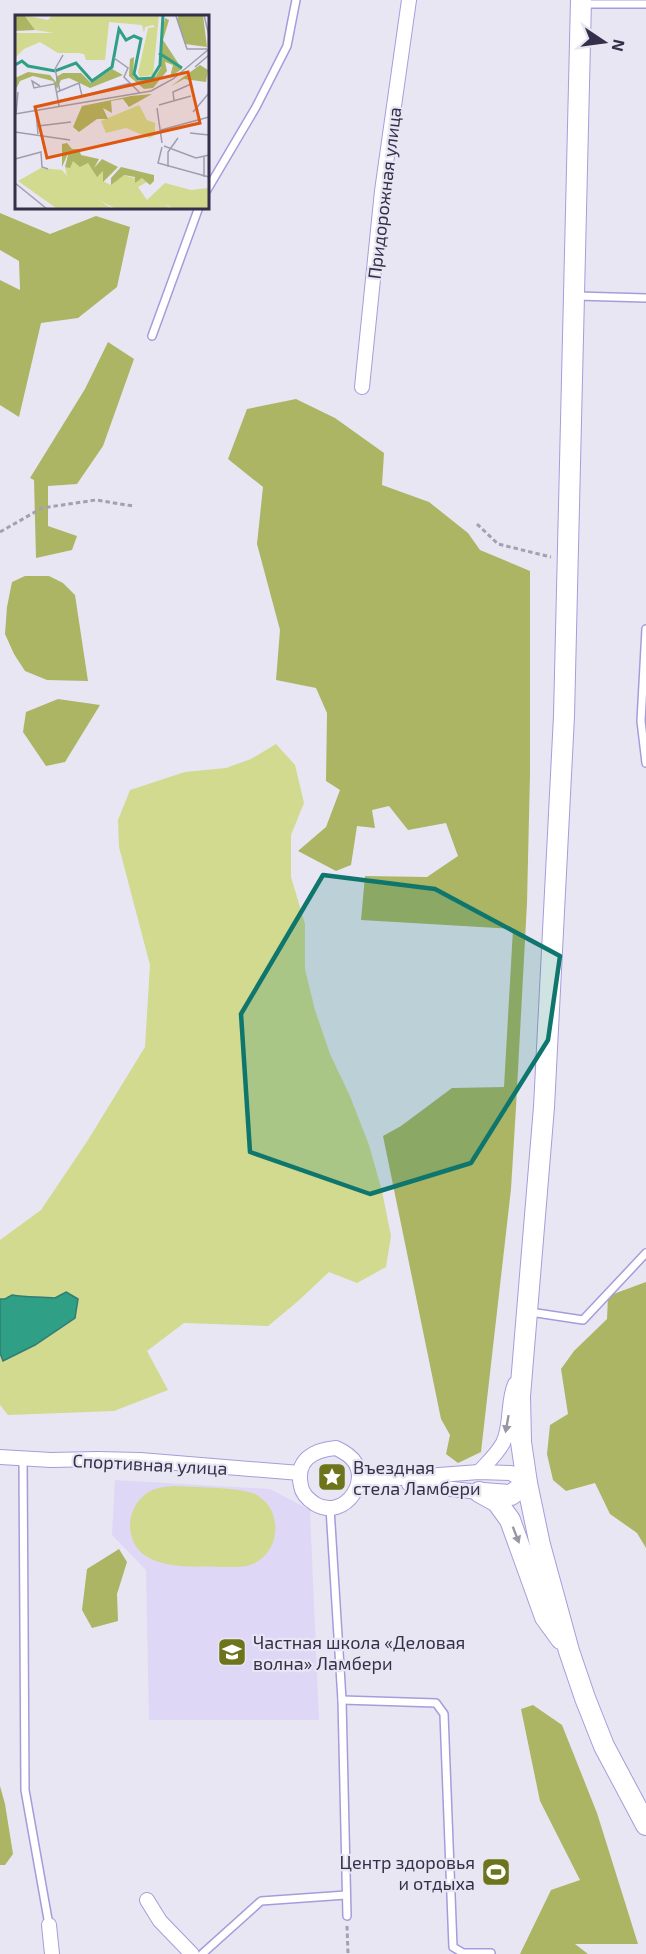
<svg xmlns="http://www.w3.org/2000/svg" width="646" height="1954" viewBox="0 0 646 1954" font-family="'Exo 2',sans-serif">
	<rect width="100%" height="100%" fill="#e8e6f3"/>
	<path fill="#ded8f6" d="M115,1480l155,9 40,21 9,210h-170l-3,-150 -34,-35z"/>
	<g fill="#d1da8e">
		<path d="M276,744l19,21 9,38 -13,32v42l14,47v45l10,41 15,44 20,42 19,49 13,46 9,45 -5,31 -29,16 -28,-11 -32,30 -29,24 -84,-3 -37,28 21,39 -54,21 -106,4 -8,-10v-165l41,-30 47,-70 57,-93 5,-82 -31,-118 -1,-27 12,-30 55,-18 41,-4 25,-9z"/>
		<path d="M173,1486c19,1 66,1 82,8 28,14 27,57 -2,70 -9,4 -21,3 -31,3 -23,-1 -51,2 -73,-9 -25,-13 -25,-49 -2,-65 7,-5 17,-6 26,-7z"/>
	</g>
	<g fill="#acb563">
		<path d="M0,213l50,21 46,-18 34,11 -13,60 -39,31 -37,5 -22,94 -19,-12v-125l20,10 -1,-29 -19,-11z"/>
		<path d="M108,342l26,17 -31,87 -26,38 -29,2v40l29,10 -5,14 -36,8 -2,-78 -4,-2 55,-89z"/>
		<path d="M296,399l39,19 49,35 -2,32 47,17 39,31 12,17 50,21v203l-3,129 -11,204 -5,82 -30,263 -23,11 -12,-9 4,-19 -9,-16 -58,-283 18,-10 51,-38 52,-1 9,-158 -152,-9 4,-44 62,1 31,-21 -12,-33 -38,7 -19,-24 -17,4 3,18 -18,-2 -6,39 -15,6 -38,-20 28,-24 14,-37 -14,-9 1,-68 -11,-25 -40,-8 4,-50 -23,-86 6,-57 -35,-28 19,-50z"/>
		<path d="M25,576h24l14,7 12,12 13,86 -41,-1 -22,-9 -11,-17 -9,-20 2,-27 5,-25z"/>
		<path d="M58,699l42,6 -35,57 -19,4 -23,-34 3,-20z"/>
		<path d="M646,1282v266l-9,-15 -27,-19 -15,-31 -29,8 -13,-11 -6,-26 3,-29 18,-11 -7,-45 13,-18 33,-32 1,-23z"/>
		<path d="M119,1549l8,13 -10,32 1,27 -26,7 -10,-18 5,-41z"/>
		<path d="M533,1705l29,20 35,88 41,131h-63l13,10h-68l31,-64 29,-10 -40,-79 -19,-92z"/>
		<path d="M0,1786l5,18 8,50 -8,11h-5z"/>
	</g>
	<path fill="#2f9f86" stroke="#317d74" stroke-width="1.5" d="M66,1292l12,7 -3,19 -40,27 -32,16 -3,-8v-54h5l7,-4c17,3 28,1 43,3z"/>
	<g fill="none" stroke-linecap="round" stroke-linejoin="round">
		<g stroke="#a99bdb" stroke-width="10">
			<g id="lane">
				<path d="M583,4h63"/>
				<path d="M207,190l49,-83 31,-61 9,-46"/>
				<path d="M577,296l69,2"/>
				<path d="M152,336l47,-129"/>
				<path d="M646,629l-5,92 5,42"/>
				<path d="M530,1312l53,8 63,-67"/>
				<path d="M23,1459l2,331 24,135"/>
				<path d="M330,1508l12,192 5,216"/>
				<path d="M342,1700l94,3 8,11 9,233 10,6h28"/>
				<path d="M202,1954l59,-53 85,-6"/>
			</g>
		</g>
		<g stroke="#a99bdb" stroke-width="16">
			<g id="street">
				<path d="M362,387l20,-196 27,-191"/>
				<path d="M336,1448c4,2 8,4 12,7 28,21 -3,67 -33,49 -6,-4 -13,-11 -14,-18 -6,-26 12,-36 35,-38z"/>
				<path d="M0,1457l51,3 46,-1 43,1 160,13"/>
				<path d="M479,1472c8,-9 18,-18 24,-29 9,-18 4,-41 12,-59"/>
				<path d="M359,1481l120,-9 32,1 16,10"/>
				<path d="M409,1484l70,8"/>
				<path d="M147,1900l13,21 32,33"/>
				<path d="M49,1925l3,29"/>
			</g>
		</g>
		<g stroke="#a99bdb" stroke-width="22">
			<g id="secondary">
				<path d="M581,0l-17,716 -20,391 -24,289 1,46 6,41 13,62 29,106 16,47 19,48 42,79"/>
				<path d="M479,1492l18,10 13,18 35,97 16,22"/>
				<path d="M483,1493l28,2 16,-12"/>
			</g>
		</g>
		<g stroke="#a3a0b2" stroke-width="3" stroke-dasharray="4.5 3" stroke-linecap="butt">
			<path d="M477,524l21,20 53,13"/>
			<path d="M0,532l42,-24 54,-8 37,6"/>
			<path d="M347,1926l1,28"/>
		</g>
		<use href="#lane" stroke="#fff" stroke-width="7"/>
		<use href="#street" stroke="#fff" stroke-width="14"/>
		<use href="#secondary" stroke="#fff" stroke-width="20"/>
	</g>
	<defs><path id="oneway-solid" d="M-6-.8H1V-3.2L6.5 0L1 3.2V.8H-6Z" transform="scale(1.5)"/></defs>
	<g fill="#9a97a4">
		<use href="#oneway-solid" transform="translate(507 1424) rotate(100)"/>
		<use href="#oneway-solid" transform="translate(516 1535) rotate(69)"/>
	</g>
	<path fill="#0f766e" fill-opacity="0.2" stroke="#0f766e" stroke-width="4.5" stroke-linejoin="round" d="M323,875l112,14 125,67 -12,84 -77,123 -101,31 -120,-42 -9,-138z"/>
	<defs>
		<g id="sight-square" transform="scale(1.5)"><rect x="-9" y="-9" width="18" height="18" rx="4" fill="#6d741c" stroke="#e8e6f3"/><path d="M0-6L1.8-2.2L6-1.7L2.9 1.2L3.7 5.4L0 3.3L-3.7 5.4L-2.9 1.2L-6-1.7L-1.8-2.2Z" fill="#fff"/></g>
		<g id="school-square" transform="scale(1.5)"><rect x="-9" y="-9" width="18" height="18" rx="4" fill="#6d741c" stroke="#e8e6f3"/><path d="M0-5L7-2L0 1L-7-2ZM-4 1L0 2.5L4 1V4Q0 6-4 4Z" fill="#fff"/></g>
		<g id="stadium-square" transform="scale(1.5)"><rect x="-9" y="-9" width="18" height="18" rx="4" fill="#6d741c" stroke="#e8e6f3"/><path d="M0-5a6.5 5 0 1 0 0 10a6.5 5 0 1 0 0-10ZM-3.5-1.8h7v3.6h-7Z" fill="#fff"/></g>
	</defs>
	<g fill-rule="evenodd">
		<use href="#sight-square" x="332" y="1477"/>
		<use href="#school-square" x="232" y="1652"/>
		<use href="#stadium-square" x="496" y="1872"/>
	</g>
	<g text-anchor="middle" dominant-baseline="central" stroke-width="4.5" stroke-linejoin="round" paint-order="stroke">
		<g font-size="18" fill="#352f49" stroke="#e8e6f3">
			<text transform="translate(384 193) rotate(-83)">Придорожная улица</text>
			<text transform="translate(150 1464) rotate(3)">Спортивная улица</text>
		</g>
		<g font-size="18" fill="#352f49" stroke="#e8e6f3" text-anchor="start">
			<text x="353" y="1467">Въездная<tspan x="353" dy="21">стела Ламбери</tspan></text>
			<text x="253" y="1642">Частная школа «Деловая<tspan x="253" dy="21">волна» Ламбери</tspan></text>
			<text x="475" y="1862" text-anchor="end">Центр здоровья<tspan x="475" dy="21">и отдыха</tspan></text>
		</g>
	</g>
	<g transform="translate(15 15)">
		<rect width="194" height="194" fill="#e8e6f3"/>
		<path d="M9,0l24,5 4,-5h107l-6,60 -13,2 -2,-4 10,-45 7,-1 -2,-2 -8,2 -1,6 -2,-8 -33,-3 -4,38h-19l-2,-6 -6,-1h-20l-18,-11 -16,7 -9,9v-25h39l-19,-3zM124,90l8,15 8,3v12l-5,3 -24,-10 -20,5 -5,-12zM59,145l14,3 10,13 5,-5v10l8,4 12,-10 12,3v5l6,-5 8,3 -11,6 9,13 18,-17 26,7 17,-2v20h-36l-8,-4 6,4h-56l-15,-8 12,8h-55l-38,-27 23,-13 21,2 5,6 -2,-9z" fill="#d1da8e"/>
		<path d="M0,0h9l11,15 -20,1zM164,0h24l4,32 -22,-3 -8,-24zM150,3l4,2 -6,20 19,29 -12,8 3,-12 -8,-3 2,9 -14,17 -9,1 -15,-13 1,-17 4,-2 -1,19 5,5 18,-5 5,-9 -1,-24zM185,50l8,5 -2,12 -22,-3 -13,7zM97,54l11,6 -33,13 -21,-10 -8,2 -4,9 -4,-8 -20,-5 -13,5 -5,10v-13l13,-6 22,3 6,7v-5l7,-4h18l10,10zM137,79l-23,13 -6,-8 -12,2 1,12 -9,-5 5,11h-11l-18,13 -6,-5 9,-21 49,-10zM52,128l5,6h7l2,6 18,4 -5,9 8,-9 16,8 -15,15v-11l-6,6 -9,-14 -8,4 -7,-6 -3,7 -5,-1 4,-16 -7,16v-23zM106,152l33,8v6l-4,4 -8,-7 -7,5v-6l-11,-2 -13,10v-7z" fill="#acb563"/>
		<path fill="none" stroke="#2f9f86" stroke-width="3" d="M144,38l23,15M0,50l7,-4 6,5 27,5 21,-8 16,18 20,-14 7,-38 7,11 8,-4 7,3 -7,35 4,5 14,-1 8,-13 3,-50"/>
		<path fill="none" stroke="#a09daf" stroke-width="1.5" d="M189,0l5,21M161,1l11,33h20M99,43l14,10 -4,9 16,16M180,52l14,-12M25,71l-8,-5 2,7 20,-4h1l4,22M45,76l-5,-22 8,-14M42,77l22,-9 3,13 -24,5M67,81l49,-13M159,85l-1,-8 18,-8M144,90l32,-9M142,93l5,35M21,97l2,22M178,97l16,-19M0,99l136,-23 22,-12 36,-30M1,99l2,-22M23,111l33,-4M146,115l48,-13M0,117l55,8M175,118l19,2M149,131l32,12 13,-3M147,132l-4,16 51,14M0,144l26,-7 1,15 6,2M153,152v-15l10,-14M189,162v-20M0,168l32,26"/>
		<path fill="#df570f" fill-opacity="0.15" stroke="#df570f" stroke-width="3" d="M173,57l12,51 -153,35 -12,-51z"/>
		<rect width="194" height="194" fill="none" stroke="#352f49" stroke-width="3"/>
	</g>
	<g transform="translate(604 42) rotate(103)" stroke="#e8e6f3" stroke-width="4.5" paint-order="stroke">
	<path d="M0-4.5L10 22L0 15L-10 22Z" fill="#352f49"/>
	<text y="-9" font-size="16" font-weight="bold" text-anchor="middle" fill="#352f49">N</text>
	</g>
</svg>
